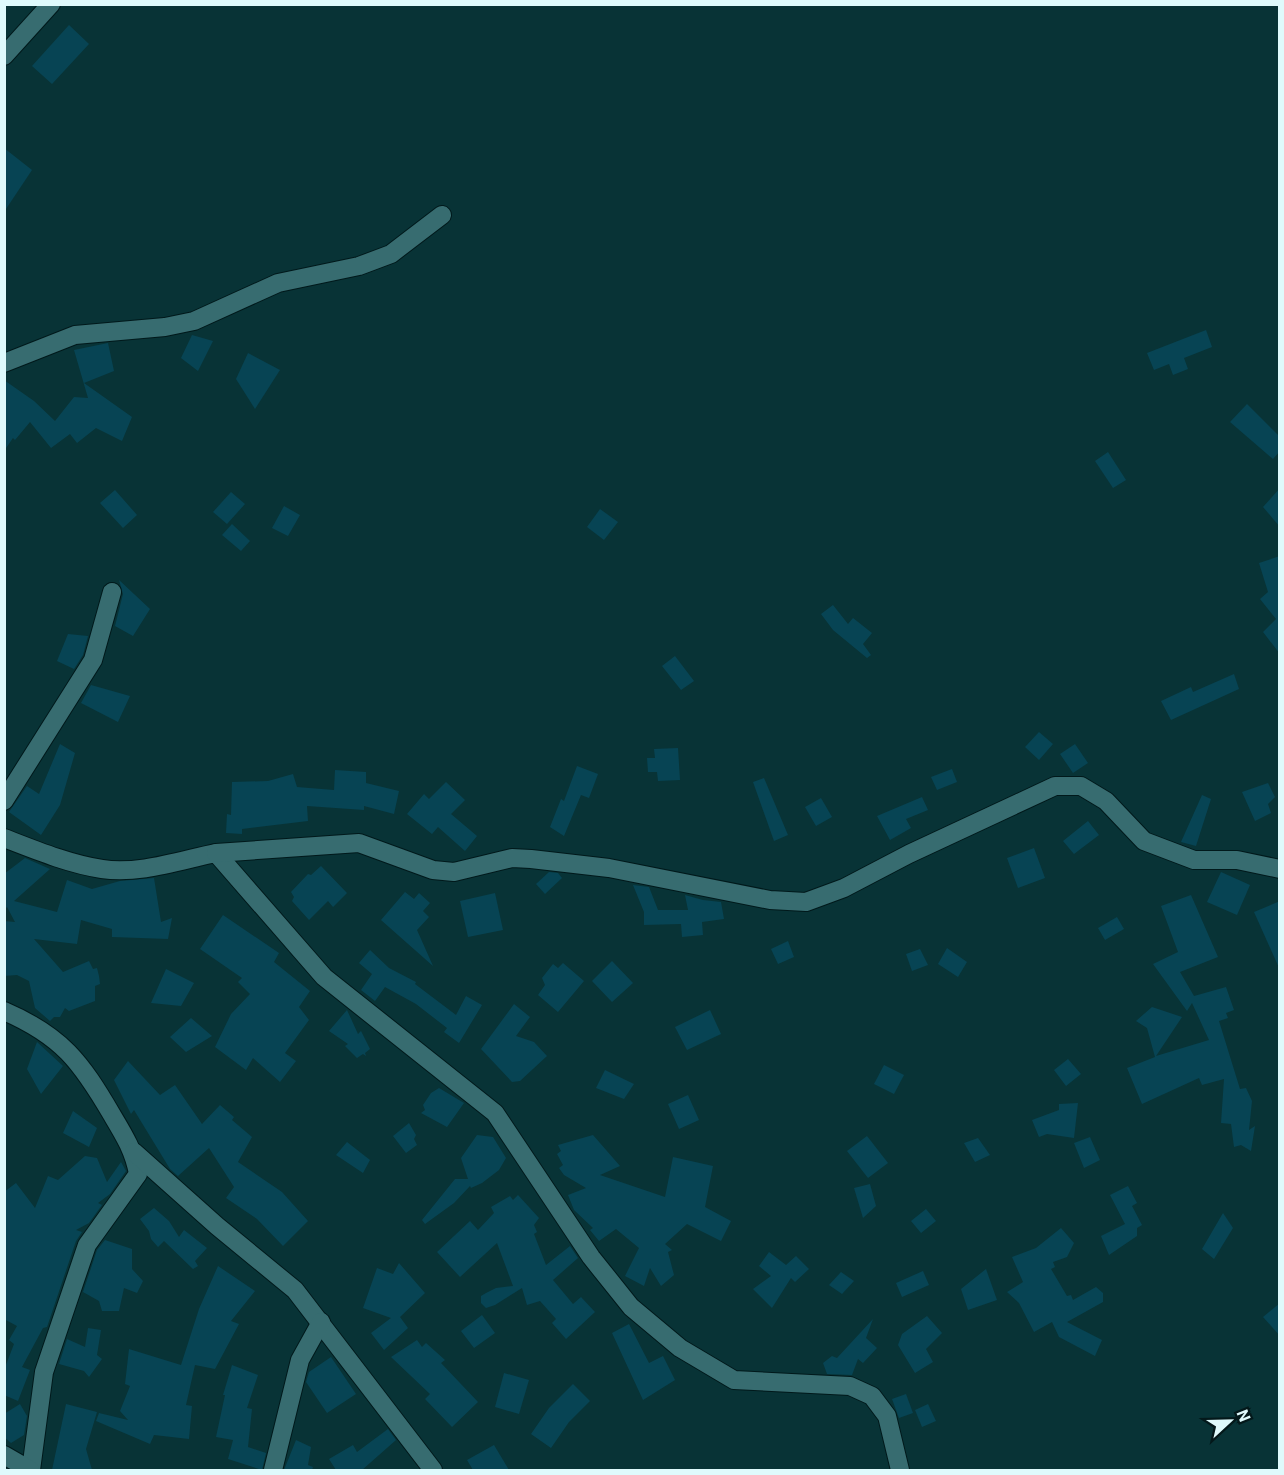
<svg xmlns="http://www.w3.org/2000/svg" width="1284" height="1475" viewBox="0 0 1284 1475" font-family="Roboto,sans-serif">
	<rect width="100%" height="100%" fill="#083336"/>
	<g fill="#074454">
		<path d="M69,25l20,19 -37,40 -20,-18z"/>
		<path d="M4,148l28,22 -28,42z"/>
		<path d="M1206,330l6,17 -28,11 4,11 -15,6 -4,-11 -15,6 -7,-17z"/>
		<path d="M192,335l21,6 -15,30 -17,-13z"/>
		<path d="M108,343l6,28 -30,12 48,34 -10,24 -26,-13 -19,15 -7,-9 -19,14 -21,-26 -15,18 -2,-2 -9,13v-71l30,21 21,20 19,-24 14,1 -14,-48z"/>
		<path d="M248,353l32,17 -25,39 -19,-30z"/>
		<path d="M1247,404l33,33v14l-7,8 -43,-37z"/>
		<path d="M1108,452l18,28 -13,8 -18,-27z"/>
		<path d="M1280,488v39l-17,-20z"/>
		<path d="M115,490l22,25 -14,13 -23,-25z"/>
		<path d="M231,492l14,12 -18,20 -14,-12z"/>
		<path d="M284,506l16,9 -12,21 -16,-8z"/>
		<path d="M600,509l18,13 -14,18 -17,-13z"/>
		<path d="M232,524l18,17 -9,10 -19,-16z"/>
		<path d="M1280,556v98l-17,-22 13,-13 -16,-20 8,-7 -9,-29z"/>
		<path d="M119,580l31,29 -17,27 -18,-10 8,-32z"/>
		<path d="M833,605l15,19 5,-6 19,15 -9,11 8,11 -4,3 -34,-28 -12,-16z"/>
		<path d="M68,634l20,2 -5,19 -9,14 -17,-8z"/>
		<path d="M675,656l19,25 -13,9 -19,-24z"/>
		<path d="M1234,674l5,15 -68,31 -10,-19 30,-14 2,5z"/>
		<path d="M91,685l39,11 -12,26 -37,-19z"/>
		<path d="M1039,732l14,12 -14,16 -14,-13z"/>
		<path d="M60,744l15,9 -15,52 -19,30 -32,-23 18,-26 12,8z"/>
		<path d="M1075,744l13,19 -15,10 -13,-19z"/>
		<path d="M678,748l2,32 -22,1 -1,-9h-9l-1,-14h8l-1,-9z"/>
		<path d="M577,766l21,8 -9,24 -8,-3 -17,41 -14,-9 11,-28 3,2z"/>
		<path d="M952,769l5,13 -20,8 -6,-13z"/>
		<path d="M335,770l31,2v11l33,8 -5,23 -30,-8v4l-57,-4 1,15 -66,8v5l-16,-1 1,-19 4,1 1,-33 36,-1 25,-7 4,13 37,3z"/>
		<path d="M764,778l24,57 -14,6 -21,-59z"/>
		<path d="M446,782l19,18 -14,14 26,22 -12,15 -27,-24 -6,7 -25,-20 17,-20 5,5z"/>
		<path d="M1268,783l7,14 -7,7 3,9 -16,8 -13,-29z"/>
		<path d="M1202,795l9,4 -15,47 -15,-4z"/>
		<path d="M922,797l6,13 -22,9 5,9 -21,12 -13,-24z"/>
		<path d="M821,798l11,19 -16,9 -11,-19z"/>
		<path d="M1088,821l11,14 -25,19 -11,-13z"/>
		<path d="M1034,848l11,30 -27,10 -11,-30z"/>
		<path d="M25,858l25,11 -36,32 43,11 10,-32 25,9 28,-8 34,-3 7,44 11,-4 -4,21 -56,-2v-8l-31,-9 -4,24 -43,-5 29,33 26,-11 4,8 4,-1 2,8 1,8 -5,2v15l-26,10 -4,-3 -5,9h-6l-4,4 -15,-13 -6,-27 -12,-6 -13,1v-55l11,1 -8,-15 -3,3v-36z"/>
		<path d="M321,866l26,27 -14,14 -5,-6 -19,19 -17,-19 2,-4 -3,-5 17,-18 3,1z"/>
		<path d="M549,872l9,1 4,5 -17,16 -9,-10z"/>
		<path d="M1221,872l29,13 -13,30 -30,-13z"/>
		<path d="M633,885l16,2 9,23h30l-3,-15 18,5 18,2 3,17 -22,3 1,13 -21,2 -1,-13 -37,1v-13z"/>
		<path d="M405,892l9,7 5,-6 11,10 -7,8 6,6 -12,13 16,36 -52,-46z"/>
		<path d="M495,893l8,37 -35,7 -8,-36z"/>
		<path d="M1191,895l27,62 -38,15 14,24 32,-9 8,23 -8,3 2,5 -9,3 21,68 6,-1 6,13 -3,29 6,-4 -4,25 -10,-6 -7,2 -3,-23 -10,-1 3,-44 -22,6 -3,-7 -57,26 -15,-36 28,-11 -8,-29 -11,-7 16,-14 30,10 -26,39 53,-16 -17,-37 -5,8 -34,-47 25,-12 -17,-46z"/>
		<path d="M1280,901v69l-26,-58z"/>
		<path d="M223,915l56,38 -5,9 36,29 -11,16 10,13 -24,33 11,8 -16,21 -27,-24 -7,12 -31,-23 16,-33 19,-20 -12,-12 4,-4 -42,-29z"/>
		<path d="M1117,917l7,12 -19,11 -7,-12z"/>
		<path d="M788,941l6,16 -16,7 -7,-15z"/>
		<path d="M947,948l20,14 -9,15 -20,-13z"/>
		<path d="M920,949l8,16 -16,6 -6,-17z"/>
		<path d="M370,950l19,18 27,14 -1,2 41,31 10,-19 16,9 -23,38 -15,-11 3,-4 -31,-24 -31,-17 -10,14 -14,-11 11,-16 -13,-11z"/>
		<path d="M612,961l21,22 -21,19 -20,-21z"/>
		<path d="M563,963l21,18 -26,31 -20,-17 7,-10 -3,-7 11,-14 5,4z"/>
		<path d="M166,969l28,14 -13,23 -30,-3z"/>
		<path d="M514,1004l16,13 -14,19 18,6 13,14 -27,25 -8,1 -31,-33z"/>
		<path d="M347,1010l11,24 3,-3 9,18 -5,4 1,3 -3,-2 -6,4 -12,-12 3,-2 -19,-13z"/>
		<path d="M710,1010l11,24 -34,16 -12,-23z"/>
		<path d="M191,1018l21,18 -26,16 -16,-15z"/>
		<path d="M37,1042l26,24 -22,28 -14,-25z"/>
		<path d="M1068,1059l13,15 -15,12 -12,-16z"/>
		<path d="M128,1061l32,34 15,-10 27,39 18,-19 14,12 -2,3 20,17 -14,25 44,30 26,29 -25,25 -26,-27 -31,-21 8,-11 -25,-39 -31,28 -8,-7 -36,-59 -3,4 -17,-34z"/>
		<path d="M884,1065l20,10 -10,19 -20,-10z"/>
		<path d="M605,1070l29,14 -10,15 -28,-11z"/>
		<path d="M439,1088l25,15 -17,24 -26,-14 4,-3 -2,-5 8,-12z"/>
		<path d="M688,1095l11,25 -20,9 -11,-25z"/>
		<path d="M1078,1103l-4,35 -27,-4 -8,3 -7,-17 27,-10v-6z"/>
		<path d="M73,1111l24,17 -8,19 -26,-14z"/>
		<path d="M409,1123l7,12 -2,4 3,6 -11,8 -13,-17z"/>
		<path d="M477,1135l16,2 13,21 -7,12 -17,13 -11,5 -1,-2 -16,17 -29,21 -3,-4 33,-41h13l-7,-21z"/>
		<path d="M593,1135l27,31 -20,9 65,22 8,-40 40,9 -8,41 26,14 -10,20 -34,-17 -22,20 7,6 -4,2 6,23 -13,11 -11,-18 -6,18 -19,-10 14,-28 -23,-19 -17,12 -9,-11 3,-2 -19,-18 -6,-15 18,-7 -22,-13 -5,-7 4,-3 -6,-11 4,-3 -3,-6z"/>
		<path d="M867,1136l21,27 -20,15 -21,-27z"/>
		<path d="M1090,1137l10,23 -16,8 -10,-25z"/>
		<path d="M978,1138l12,17 -15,7 -11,-19z"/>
		<path d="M347,1142l23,18 -7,13 -27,-18z"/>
		<path d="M85,1156l12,2 10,24 14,-20 5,9 -16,23 -12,9 4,2 -13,18 -13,7 6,2 -6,9 -29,86 -4,1 -21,39 8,3 -12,31 -14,-6v-25l10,-26 -5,-4 8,-14 -13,-7v-127l12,-9 19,25 13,-32 10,4z"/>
		<path d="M870,1184l6,22 -13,12 -9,-30z"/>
		<path d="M1128,1186l9,17 -5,3 10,19 -5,3v8l-28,19 -8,-19 24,-12 -15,-29z"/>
		<path d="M518,1195l21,23 -5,7 3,7 -3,2 12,31 24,-19 8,12 -25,22 20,24 8,-7 14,15 -29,27 -14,-16 4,-4 -16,-18 -13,4 -5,-17 -27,17 -9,3 -5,-5v-7l5,-3 10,-5 17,-2 -16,-43 -37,34 -23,-25 33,-31 8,9 16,-17 -3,-6 19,-11 3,4z"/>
		<path d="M154,1208l15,13 10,16 5,-7 23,18 -12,13 3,5 -5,3 -29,-28 -6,6 -7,-8 -2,-8 -9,-12z"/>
		<path d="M926,1209l10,12 -15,12 -10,-12z"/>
		<path d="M1223,1213l10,15 -19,31 -12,-10z"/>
		<path d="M1061,1228l13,15 -7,14 -14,5 2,5 -4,2 16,27 4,-1 2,5 23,-13 7,6v9l-36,20 35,18 -7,16 -36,-19 -7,-15 -18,10 -15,-29 -12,-11 16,-10 -11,-25 24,-9z"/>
		<path d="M105,1240l27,9v20l11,12 -6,12 -13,-5 -5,23h-17l-3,-10 -16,-9 14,-42z"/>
		<path d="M769,1252l17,13 10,-9 13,13 -14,13 -4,-4 -19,30 -19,-19 18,-13 -12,-10z"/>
		<path d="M399,1263l26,30 -25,24 8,11 -24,22 -13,-17 20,-15 -28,-10 14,-40 16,6z"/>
		<path d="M218,1266l37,25 -24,30 8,3 -24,45 -20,-4 -9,40 6,1 -3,33 -35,-4 -4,9 -54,-23 3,-8 29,7 -8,-9 10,-25 -5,-2 4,-35 52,16 18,-56z"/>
		<path d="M986,1269l11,31 -29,10 -7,-21z"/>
		<path d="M923,1271l6,14 -27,12 -6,-14z"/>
		<path d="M841,1272l13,9 -12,13 -13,-9z"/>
		<path d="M1280,1303v33l-17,-19z"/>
		<path d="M482,1315l13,18 -21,15 -13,-17z"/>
		<path d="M927,1316l15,17 -16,16 7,13 -18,11 -17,-28 4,-11z"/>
		<path d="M873,1319l-7,19 11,10 -14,15 -5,-4 -6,16 -25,-1 -4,-11 9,-7 5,2z"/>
		<path d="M629,1324l20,39 14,-7 12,24 -32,20 -31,-67z"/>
		<path d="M88,1328l13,2 -4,25 5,4 -13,18 -5,-6 -25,-7 8,-25 18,8z"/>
		<path d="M417,1340l5,7 4,-4 19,17 -4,3 37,39 -26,25 -27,-28 5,-5 -39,-37z"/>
		<path d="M331,1357l25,37 -29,19 -21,-31 3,-10z"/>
		<path d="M232,1365l26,10 -11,33 5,1 -4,38 18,6 -4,17 -34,-11 5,-19 -17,-3 9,-42h-2z"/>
		<path d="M504,1373l25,7 -10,34 -24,-7z"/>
		<path d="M573,1384l17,17 -21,21 -18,26 -20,-14 18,-26z"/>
		<path d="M906,1394l7,19 -14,5 -7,-19z"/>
		<path d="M20,1404l7,12 -3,19 -13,8 -7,-6v-23z"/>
		<path d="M66,1404l31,8 -11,37 6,21h-40z"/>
		<path d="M928,1404l8,17 -14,6 -7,-17z"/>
		<path d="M388,1429l8,11 -34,30h-26l-7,-11 24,-14 4,7z"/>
		<path d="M296,1440l15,7 -3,18 5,2 -1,3h-28z"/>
		<path d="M494,1445l15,25h-36l-6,-10z"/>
	</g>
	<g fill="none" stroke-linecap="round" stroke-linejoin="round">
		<g stroke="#00191b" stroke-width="20">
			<g id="minor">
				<path d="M4,56l47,-52"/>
				<path d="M4,363l71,-28 90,-8 29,-6 84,-38 81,-17 32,-12 51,-39"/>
				<path d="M4,801l89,-141 19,-68"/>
				<path d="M4,838c31,12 65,26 98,31 36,6 79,-9 114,-16l108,124 171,136 96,144 40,50 49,41 54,32 116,6 22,10 15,20 13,54"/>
				<path d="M216,853l143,-10 74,27 21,2 58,-14 19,1 78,9 161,32 36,2 38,-14 65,-34 146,-68h26l25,15 38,40 50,19h43l43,9"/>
				<path d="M4,1011c58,25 77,51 108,104 12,20 22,36 26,59l-51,71 -43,127 -13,98"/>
				<path d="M134,1152l83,74 78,64 138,180"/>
				<path d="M4,1455l26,15"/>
				<path d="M273,1470l27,-110 21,-38"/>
			</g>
		</g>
		<use href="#minor" stroke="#376c70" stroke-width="18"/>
	</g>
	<rect width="1284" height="1475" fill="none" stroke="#dffafc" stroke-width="12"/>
	<g transform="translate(1230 1421) rotate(68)" stroke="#03181a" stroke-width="4.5" paint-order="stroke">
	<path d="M0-4.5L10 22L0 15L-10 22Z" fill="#dffafc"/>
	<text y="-9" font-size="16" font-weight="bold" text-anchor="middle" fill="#dffafc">N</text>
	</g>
</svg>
